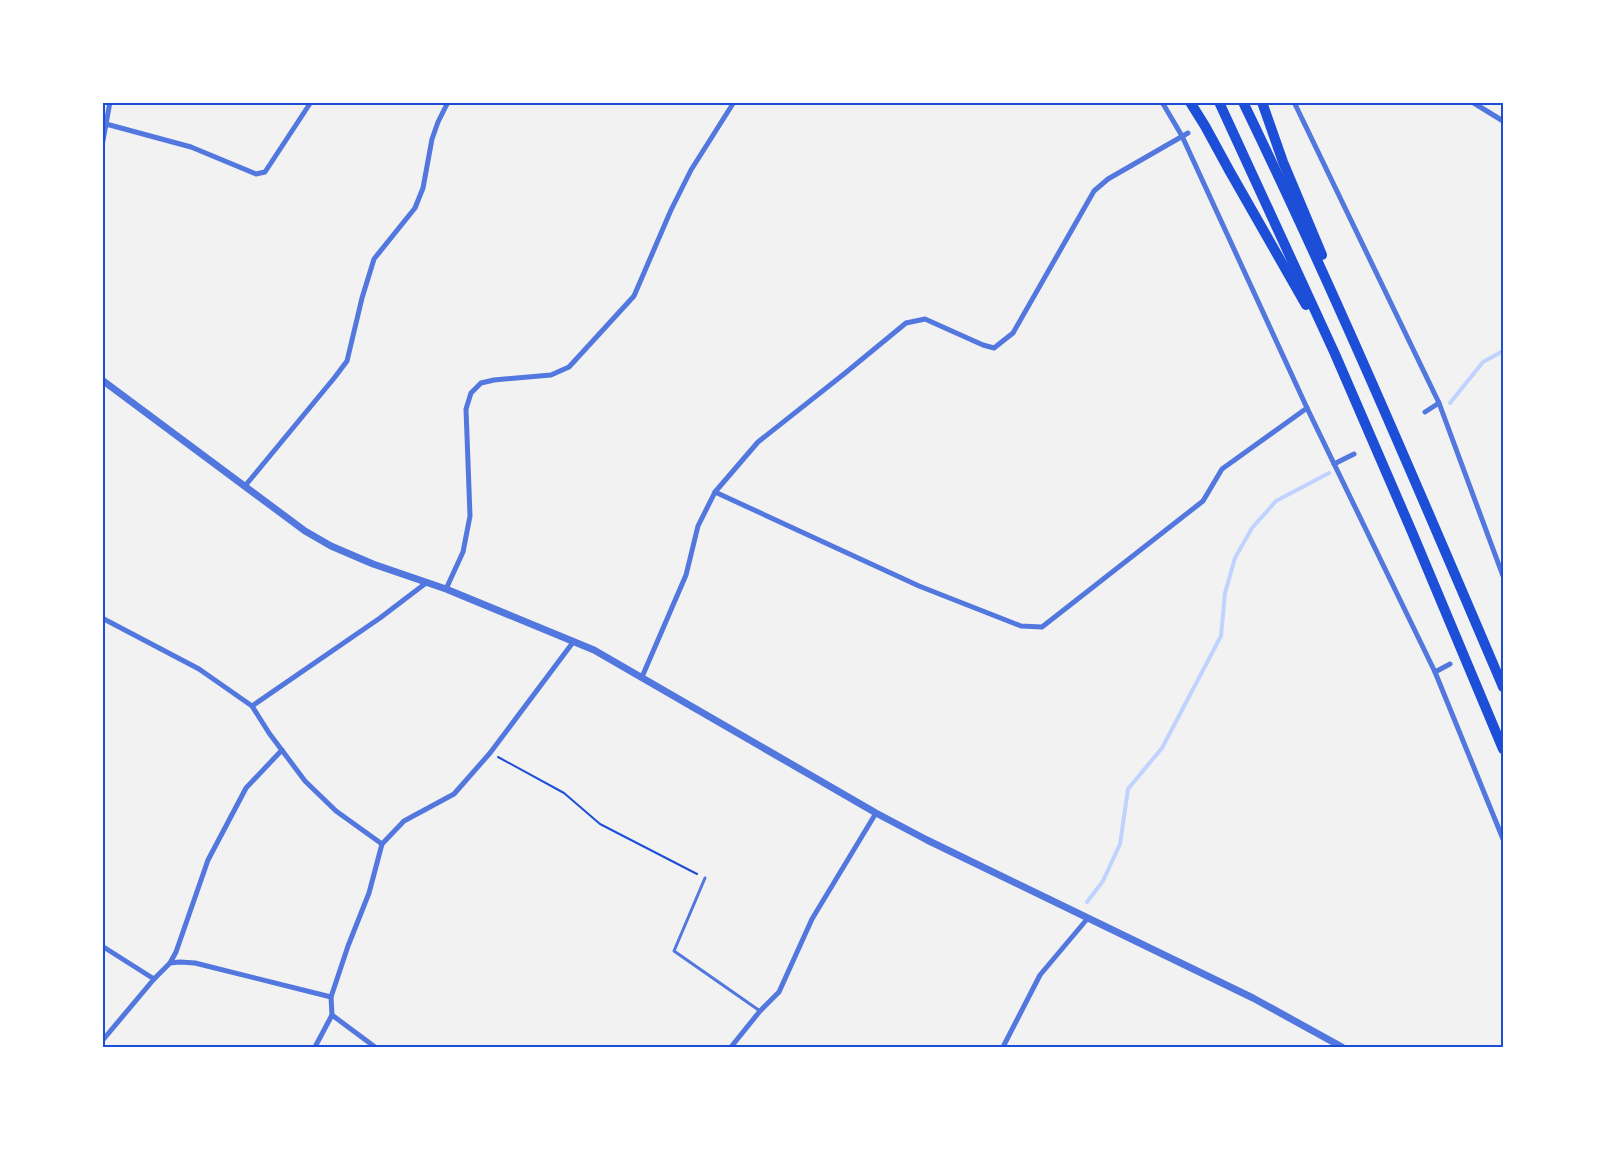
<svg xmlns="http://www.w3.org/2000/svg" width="1605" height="1149" viewBox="0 0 1605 1149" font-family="Quicksand,sans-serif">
	<rect width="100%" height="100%" fill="#f2f2f2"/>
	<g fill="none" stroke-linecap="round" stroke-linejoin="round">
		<g stroke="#bfd3fe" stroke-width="4">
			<path d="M1450,403l33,-41 20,-11"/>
			<path d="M1087,902l16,-21 17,-37 8,-55 34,-41 59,-112 4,-43 10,-35 17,-30 24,-27 53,-28"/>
		</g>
		<path stroke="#1d4ed8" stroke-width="2" d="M498,757l66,36 36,31 97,50"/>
		<path stroke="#5277de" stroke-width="3" d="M705,878l-31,73 86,60"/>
		<g stroke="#5277de" stroke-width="5">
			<path d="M1162,102l20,34 125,272 128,264 68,167"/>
			<path d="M1294,102l145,301 64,173"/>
			<path d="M1472,102l31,19"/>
			<path d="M106,124l85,23 65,27 9,-2 46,-70"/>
			<path d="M102,146l8,-44"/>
			<path d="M1425,412l14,-9"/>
			<path d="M1334,464l20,-10"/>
			<path d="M245,486l90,-109 12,-16 15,-63 12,-39 41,-51 8,-20 9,-49 6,-17 10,-20"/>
			<path d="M715,492l204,94 102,40 21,1 161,-126 19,-32 85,-61"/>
			<path d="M446,589l17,-37 7,-36 -4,-107 5,-16 10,-10 13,-3 57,-5 18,-8 65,-71 37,-86 20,-40 43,-68"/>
			<path d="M102,618l97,51 53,37 17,27 36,48 31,30 46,33"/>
			<path d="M1435,672l15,-8"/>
			<path d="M642,677l44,-102 12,-49 17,-34 43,-50 86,-68 62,-51 19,-4 58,26 11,3 19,-15 81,-142 14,-12 80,-46"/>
			<path d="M252,706l128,-88 46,-35"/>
			<path d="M102,946l52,33"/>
			<path d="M170,963l10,-1 15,1 136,34"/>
			<path d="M332,1015l43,32"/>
			<path d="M102,1041l52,-62 16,-16 6,-11 32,-92 18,-34 20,-38 36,-38"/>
			<path d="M315,1047l17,-32 -1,-18 17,-51 21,-53 13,-49 22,-23 50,-27 36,-41 84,-112"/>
			<path d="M731,1047l29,-36 19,-19 33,-73 64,-106"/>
			<path d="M1003,1047l37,-72 48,-57"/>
		</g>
		<path stroke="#5277de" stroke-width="7" d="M102,380l203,151 26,15 42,18 73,25 148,61 282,163 51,27 326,158 89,49"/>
		<g stroke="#1d4ed8" stroke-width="10">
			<path d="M1190,102l15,24 24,44 77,135"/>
			<path d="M1219,102l116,252 77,178 91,217"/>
			<path d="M1243,102c93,192 176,388 260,585"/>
			<path d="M1262,102l21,60 39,93"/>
		</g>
	</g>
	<rect width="1605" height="1149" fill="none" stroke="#ffffff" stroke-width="207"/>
	<rect x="104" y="104" width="1398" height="942" fill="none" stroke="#1d4ed8" stroke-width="2"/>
</svg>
